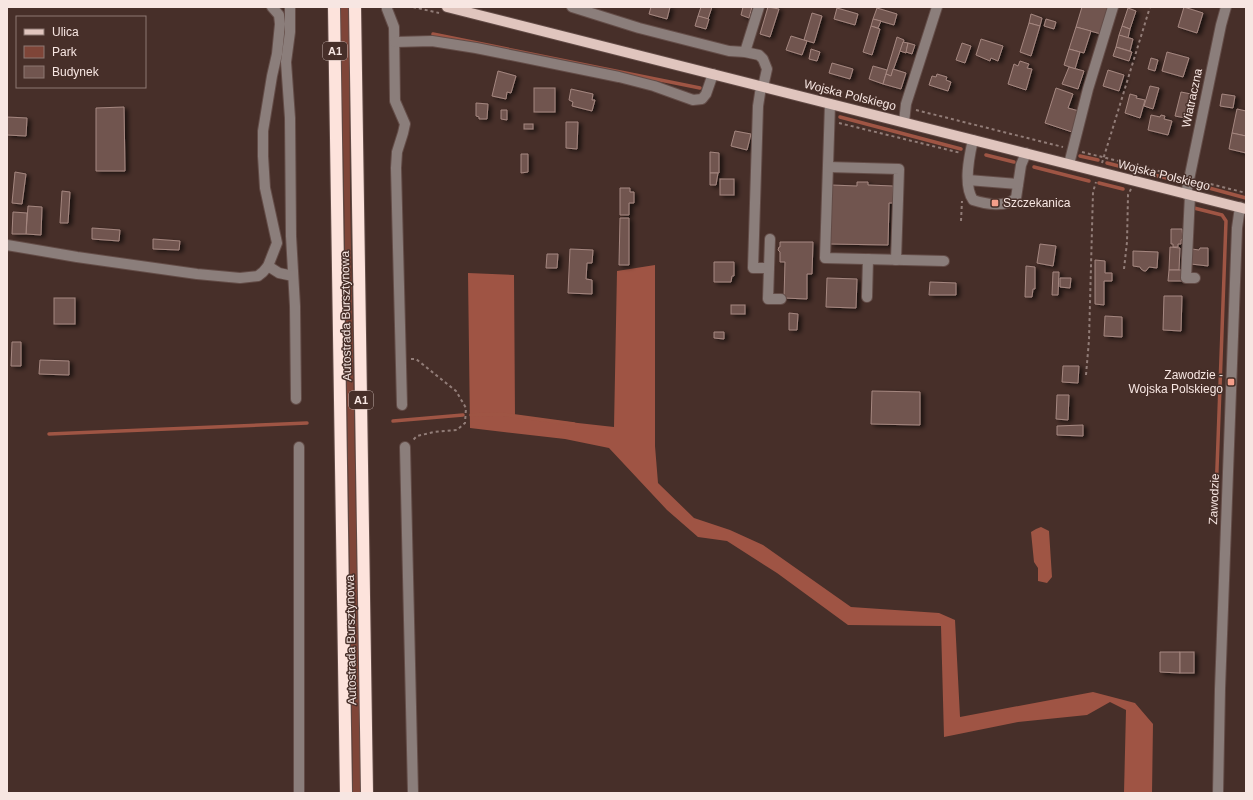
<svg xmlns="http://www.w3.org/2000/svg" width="1253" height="800" viewBox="0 0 1253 800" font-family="Helvetica,sans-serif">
	<defs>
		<filter id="shadow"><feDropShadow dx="3.5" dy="2" stdDeviation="2" flood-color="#0009"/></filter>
	</defs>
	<rect width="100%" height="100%" fill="#472f29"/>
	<path fill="#7f4538" d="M340,7h9l1,183 11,603h-8l-9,-603z"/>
	<path fill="#9f5444" d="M655,265v181l3,37 36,35 36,12 33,15 88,62 88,6 16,7 5,97 133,-25 42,11 18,21 -1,69h-28l2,-83 -16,-8 -23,13 -69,7 -74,15 -3,-111 -93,-1 -71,-52 -50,-32 -29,-4 -31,-27 -58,-62 -44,-9 -95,-11 -2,-155 46,2 1,141 99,11 3,-156z"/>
	<path fill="#9f5544" d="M1041,527l8,4 3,46 -5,6 -9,-2v-13l-4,-6 -3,-30 5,-3z"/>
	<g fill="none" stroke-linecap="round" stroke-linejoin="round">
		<g stroke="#9f5544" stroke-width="3.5">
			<path d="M433,34l267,54"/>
			<path d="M840,117l121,32"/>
			<path d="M986,155l28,7"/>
			<path d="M1080,156l18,4"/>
			<path d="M1107,163l31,8"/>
			<path d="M1034,167l55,14"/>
			<path d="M1150,174l29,7"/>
			<path d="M1099,183l24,6"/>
			<path d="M1198,185l48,13"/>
			<path d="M1194,208l28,7 4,6 -10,275"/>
			<path d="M471,415l30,-1 73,10"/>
			<path d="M393,421l70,-6"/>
			<path d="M49,434l258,-11"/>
		</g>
	</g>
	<g fill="#71554f" stroke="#a58780" filter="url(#shadow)">
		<path d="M651,7h19l-3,12 -18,-5z"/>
		<path d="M701,7h11l-4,12 -10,-3z"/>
		<path d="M743,7h9l-3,11 -8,-3z"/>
		<path d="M768,7l11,2 -9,28 -10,-3z"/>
		<path d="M1082,7h27l-8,27 -25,-7z"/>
		<path d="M1184,7l19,6 -6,20 -19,-6z"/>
		<path d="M837,8l21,6 -3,11 -21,-6z"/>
		<path d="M877,8l20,6 -3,11 -21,-6z"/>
		<path d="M1128,8l8,3 -6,18 -8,-3z"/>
		<path d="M812,13l10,3 -8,27 -10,-3z"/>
		<path d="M1031,14l11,4 -2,8 -11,-3z"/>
		<path d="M698,16l11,3 -3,10 -11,-3z"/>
		<path d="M873,19l8,2 -3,7 -7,-2z"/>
		<path d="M1046,19l10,3 -2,7 -10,-3z"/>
		<path d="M1029,23l11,3 -9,30 -11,-4z"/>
		<path d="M871,26l9,3 -8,26 -9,-3z"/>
		<path d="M1122,26l8,3 -2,9 -9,-3z"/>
		<path d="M1076,27l15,4 -7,22 -15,-4z"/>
		<path d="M1119,35l14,4 -3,12 -14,-4z"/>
		<path d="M791,36l16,5 -5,14 -16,-5z"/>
		<path d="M897,37l7,3 -13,36 -5,-2z"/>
		<path d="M981,39l22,7 -5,15 -7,-3 -1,3 -14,-6z"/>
		<path d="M903,42l5,1 -2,10 -6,-2z"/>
		<path d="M908,43l7,2 -3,9 -6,-2z"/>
		<path d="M962,43l9,3 -6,17 -9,-3z"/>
		<path d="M1116,47l16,5 -3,9 -16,-5z"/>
		<path d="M811,49l9,3 -3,9 -8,-2z"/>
		<path d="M1069,49l11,3 -5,17 -11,-4z"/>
		<path d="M1167,52l22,6 -6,19 -21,-6z"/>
		<path d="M1151,58l7,2 -3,11 -7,-2z"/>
		<path d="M1020,61l9,3 -2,4 5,1 -6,21 -18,-6 6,-20 4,2z"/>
		<path d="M832,63l21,6 -3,10 -21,-6z"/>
		<path d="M873,66l14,4 -4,14 -14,-5z"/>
		<path d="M1069,67l15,4 -6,18 -16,-5z"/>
		<path d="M893,69l13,4 -5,16 -18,-5 3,-10 5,2z"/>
		<path d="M1108,70l16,5 -5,16 -16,-5z"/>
		<path d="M498,71l18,5 -5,17 -4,-1 -1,7 -14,-3z"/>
		<path d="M937,74l10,3 -1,3 5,2 -3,9 -19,-6 3,-9 4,1z"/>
		<path d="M1150,86l9,2 -6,21 -9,-3z"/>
		<rect x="534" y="88" width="21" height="24"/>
		<path d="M1056,88l17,6 -5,14 11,3 -7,21 -27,-9z"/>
		<path d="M571,89l22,5 -1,6h3l-3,11 -20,-5 1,-4 -4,-2z"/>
		<path d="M1181,92l10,2 -6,24 -10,-2z"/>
		<path d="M1130,94l7,2 -1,2 9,2 -5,18 -15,-5z"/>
		<path d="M1222,94l13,2 -2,12 -13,-2z"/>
		<path d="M476,103l12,1 -1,15h-8v-2l-3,-1z"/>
		<path d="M124,107l1,64h-29v-63z"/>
		<path d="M1237,109l9,2v25l-14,-3z"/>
		<path d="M501,110h6v10l-6,-1z"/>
		<path d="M1151,115l9,2 1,-2 4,1 -1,3 8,2 -4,14 -20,-5z"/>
		<path d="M7,117l20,1 -1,18 -19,-1z"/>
		<path d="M566,122h12l-1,27 -11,-1z"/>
		<rect x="524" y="124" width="9" height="5"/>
		<path d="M735,131l16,3 -4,16 -16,-4z"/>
		<path d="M1232,133l14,3v17l-17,-4z"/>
		<path d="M710,152l9,1v20h-9z"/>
		<path d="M521,154h7v18l-7,1z"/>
		<path d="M15,172l11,2 -4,30 -10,-1z"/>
		<path d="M710,173h8l-2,12h-6z"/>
		<rect x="720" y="179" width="14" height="16"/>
		<path d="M857,182h11v3l25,1v17h-4l-1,42 -58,-1 1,-59 26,1z"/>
		<path d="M620,188h10v4h4v11h-5v12h-9z"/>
		<path d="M62,191l8,1 -2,31h-8z"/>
		<path d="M28,206l14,1 -1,28 -15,-1z"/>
		<path d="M13,212l14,1 -1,21h-14z"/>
		<path d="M620,218h9v47h-10z"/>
		<path d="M92,228l28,2 -1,11 -27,-2z"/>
		<path d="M1171,229h11l1,10 -2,1v4h-3v3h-5v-3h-2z"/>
		<path d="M153,239l27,2 -1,9 -26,-1z"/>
		<path d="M780,242h33l-1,32h-5v25l-23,-1 1,-36h-5v-10l-2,-2 1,-3h1z"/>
		<path d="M1040,244l16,2 -3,20 -16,-3z"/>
		<path d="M1170,247l10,1 -1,22h-10z"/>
		<path d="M1200,248h8v18l-17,-2 1,-15 7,1z"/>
		<path d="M570,249l23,1 -1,13h-5l-1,16 6,1v14l-24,-1z"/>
		<path d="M1133,251l25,1 -1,16 -8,-1 -3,4h-2l-3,-2 -1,-2 -7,-1z"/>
		<path d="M547,254h11l-1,14h-11z"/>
		<path d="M1095,260l10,1v12h7v8h-8v24l-9,-1z"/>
		<path d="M714,262h20v14h-2l-1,6h-17z"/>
		<path d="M1026,266l9,1v22h-2l-1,8h-7z"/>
		<path d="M1169,270h13v11h-14z"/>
		<path d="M1053,272h6l-1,23h-6z"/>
		<path d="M827,278l30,1 -1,29 -30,-1z"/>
		<path d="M1060,278h11l-1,10 -10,-1z"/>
		<path d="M930,282l26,1v12h-27z"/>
		<path d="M1164,296h18l-1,35 -18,-1z"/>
		<rect x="54" y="298" width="21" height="26"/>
		<rect x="731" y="305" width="14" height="9"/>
		<path d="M789,313l9,1 -1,16h-8z"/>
		<path d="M1105,316l17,1v20l-18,-1z"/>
		<path d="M714,332h10v7l-10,-1z"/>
		<path d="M12,342h9v24h-10z"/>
		<path d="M40,360l29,1v14l-30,-1z"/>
		<path d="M1063,366h16l-1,17 -16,-1z"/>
		<path d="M872,391l48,1v33l-49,-1z"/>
		<path d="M1057,395h12l-1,25 -12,-1z"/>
		<path d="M1083,425v11l-26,-1v-9z"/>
		<path d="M1160,652h20v21l-20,-1z"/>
		<rect x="1180" y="652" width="14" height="21"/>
	</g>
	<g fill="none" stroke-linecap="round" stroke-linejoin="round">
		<g stroke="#634c47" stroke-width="12">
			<g id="minor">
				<path d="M290,7v25l-4,30 4,56 1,118 4,70 1,93"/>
				<path d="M387,7v2l7,18 1,74 10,23 -2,9 -6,19 -1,16 6,237"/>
				<path d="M572,7l67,21 90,23 16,1 14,3 4,4 4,10 -4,18"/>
				<path d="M395,42l37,-1 44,7 143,29 35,9 39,14 9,-1 4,-5 7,-20"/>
				<path d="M745,52l14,-45"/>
				<path d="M761,87l-3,19 -5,162h16l-1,31h13"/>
				<path d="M830,104l-5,154 119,3"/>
				<path d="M904,122l2,-18 31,-97"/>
				<path d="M973,140c-4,17 -10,45 0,60 12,4 33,8 43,-2l5,-33 5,-12"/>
				<path d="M1069,164l19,-75 25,-82"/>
				<path d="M828,167l71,2 -3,91"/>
				<path d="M968,180l50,4"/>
				<path d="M1186,194l35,-169 5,-18"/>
				<path d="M1190,195l-4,83h9"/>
				<path d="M7,245l70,12 120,17 43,4 18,-2 5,-4 5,-6 9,-23 -12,-55 -2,-32v-25l9,-55 5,-22 3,-30 -1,-9 -7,-8"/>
				<path d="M268,266l11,7 14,3"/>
				<path d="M769,268l1,-29"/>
				<path d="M867,297l1,-38"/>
				<path d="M299,447v346"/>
				<path d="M405,447l8,346"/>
				<path d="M1218,793l2,-104 17,-461 3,-21"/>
			</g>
		</g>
		<g stroke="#634c47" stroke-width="12">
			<path id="major" d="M447,7l799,202"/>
		</g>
		<g stroke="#634c47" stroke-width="14">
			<g id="highway">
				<path d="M334,7l12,786"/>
				<path d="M355,7l12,786"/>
			</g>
		</g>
		<g stroke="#927d78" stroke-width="2" stroke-dasharray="3 3" stroke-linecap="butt">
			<path d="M413,7l26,6"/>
			<path d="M813,88l1,-3 82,21"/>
			<path d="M916,110l147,37"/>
			<path d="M839,123l122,30"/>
			<path d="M1082,152l97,24"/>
			<path d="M1102,163l48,-156"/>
			<path d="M1199,181l47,12"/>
			<path d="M961,221l1,-20"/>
			<path d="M1124,269l3,-27 1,-47 3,-6"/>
			<path d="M411,359h5l40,32 10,17 -1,15 -8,7 -23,2 -17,4 -5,5"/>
			<path d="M1086,375l3,-35 4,-148 3,-10"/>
		</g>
		<use href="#minor" stroke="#8b7e7b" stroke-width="10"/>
		<use href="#major" stroke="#e0c5be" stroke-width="10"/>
		<use href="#highway" stroke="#fde3dc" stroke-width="12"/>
	</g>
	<g fill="#f49e8a" stroke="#472f29" stroke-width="1.5">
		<rect x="991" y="199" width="8" height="8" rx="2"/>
		<rect x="1227" y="378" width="8" height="8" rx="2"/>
	</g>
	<g text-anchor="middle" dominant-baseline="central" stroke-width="3" stroke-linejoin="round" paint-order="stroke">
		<g fill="#472f29" stroke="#c2afaa" stroke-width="1">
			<rect x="323" y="42" width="24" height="18" rx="3"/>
			<rect x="349" y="391" width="24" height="18" rx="3"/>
		</g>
		<g font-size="11" font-weight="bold" fill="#f7e6e2">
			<text x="335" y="51">A1</text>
			<text x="361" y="400">A1</text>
		</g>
		<g font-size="12" fill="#f7e6e2" stroke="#472f29">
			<text transform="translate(850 95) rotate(14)">Wojska Polskiego</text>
			<text transform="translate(1192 98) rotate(-78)">Wiatraczna</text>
			<text transform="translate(1164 175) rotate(14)">Wojska Polskiego</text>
			<text transform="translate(346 316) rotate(-91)">Autostrada Bursztynowa</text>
			<text transform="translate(1214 499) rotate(-88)">Zawodzie</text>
			<text transform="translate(351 640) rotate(-91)">Autostrada Bursztynowa</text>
		</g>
		<g font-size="12" fill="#f7e6e2" stroke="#472f29" text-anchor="start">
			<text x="1003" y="203">Szczekanica</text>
			<text x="1223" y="375" text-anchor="end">Zawodzie -<tspan x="1223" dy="14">Wojska Polskiego</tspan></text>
		</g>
	</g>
	<rect width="1253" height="800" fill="none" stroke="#f7e6e2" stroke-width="16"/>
	<rect x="16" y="16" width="130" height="72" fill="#472f29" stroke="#8d7873"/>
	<rect x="24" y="29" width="20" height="6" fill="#e0c5be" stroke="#8d7873"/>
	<text x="52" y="36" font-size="12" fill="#f7e6e2">Ulica</text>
	<rect x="24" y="46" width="20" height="12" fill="#7f4538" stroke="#8d7873"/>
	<text x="52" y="56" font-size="12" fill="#f7e6e2">Park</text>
	<rect x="24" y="66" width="20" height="12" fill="#71554f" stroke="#8d7873"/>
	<text x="52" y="76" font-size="12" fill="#f7e6e2">Budynek</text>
</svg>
